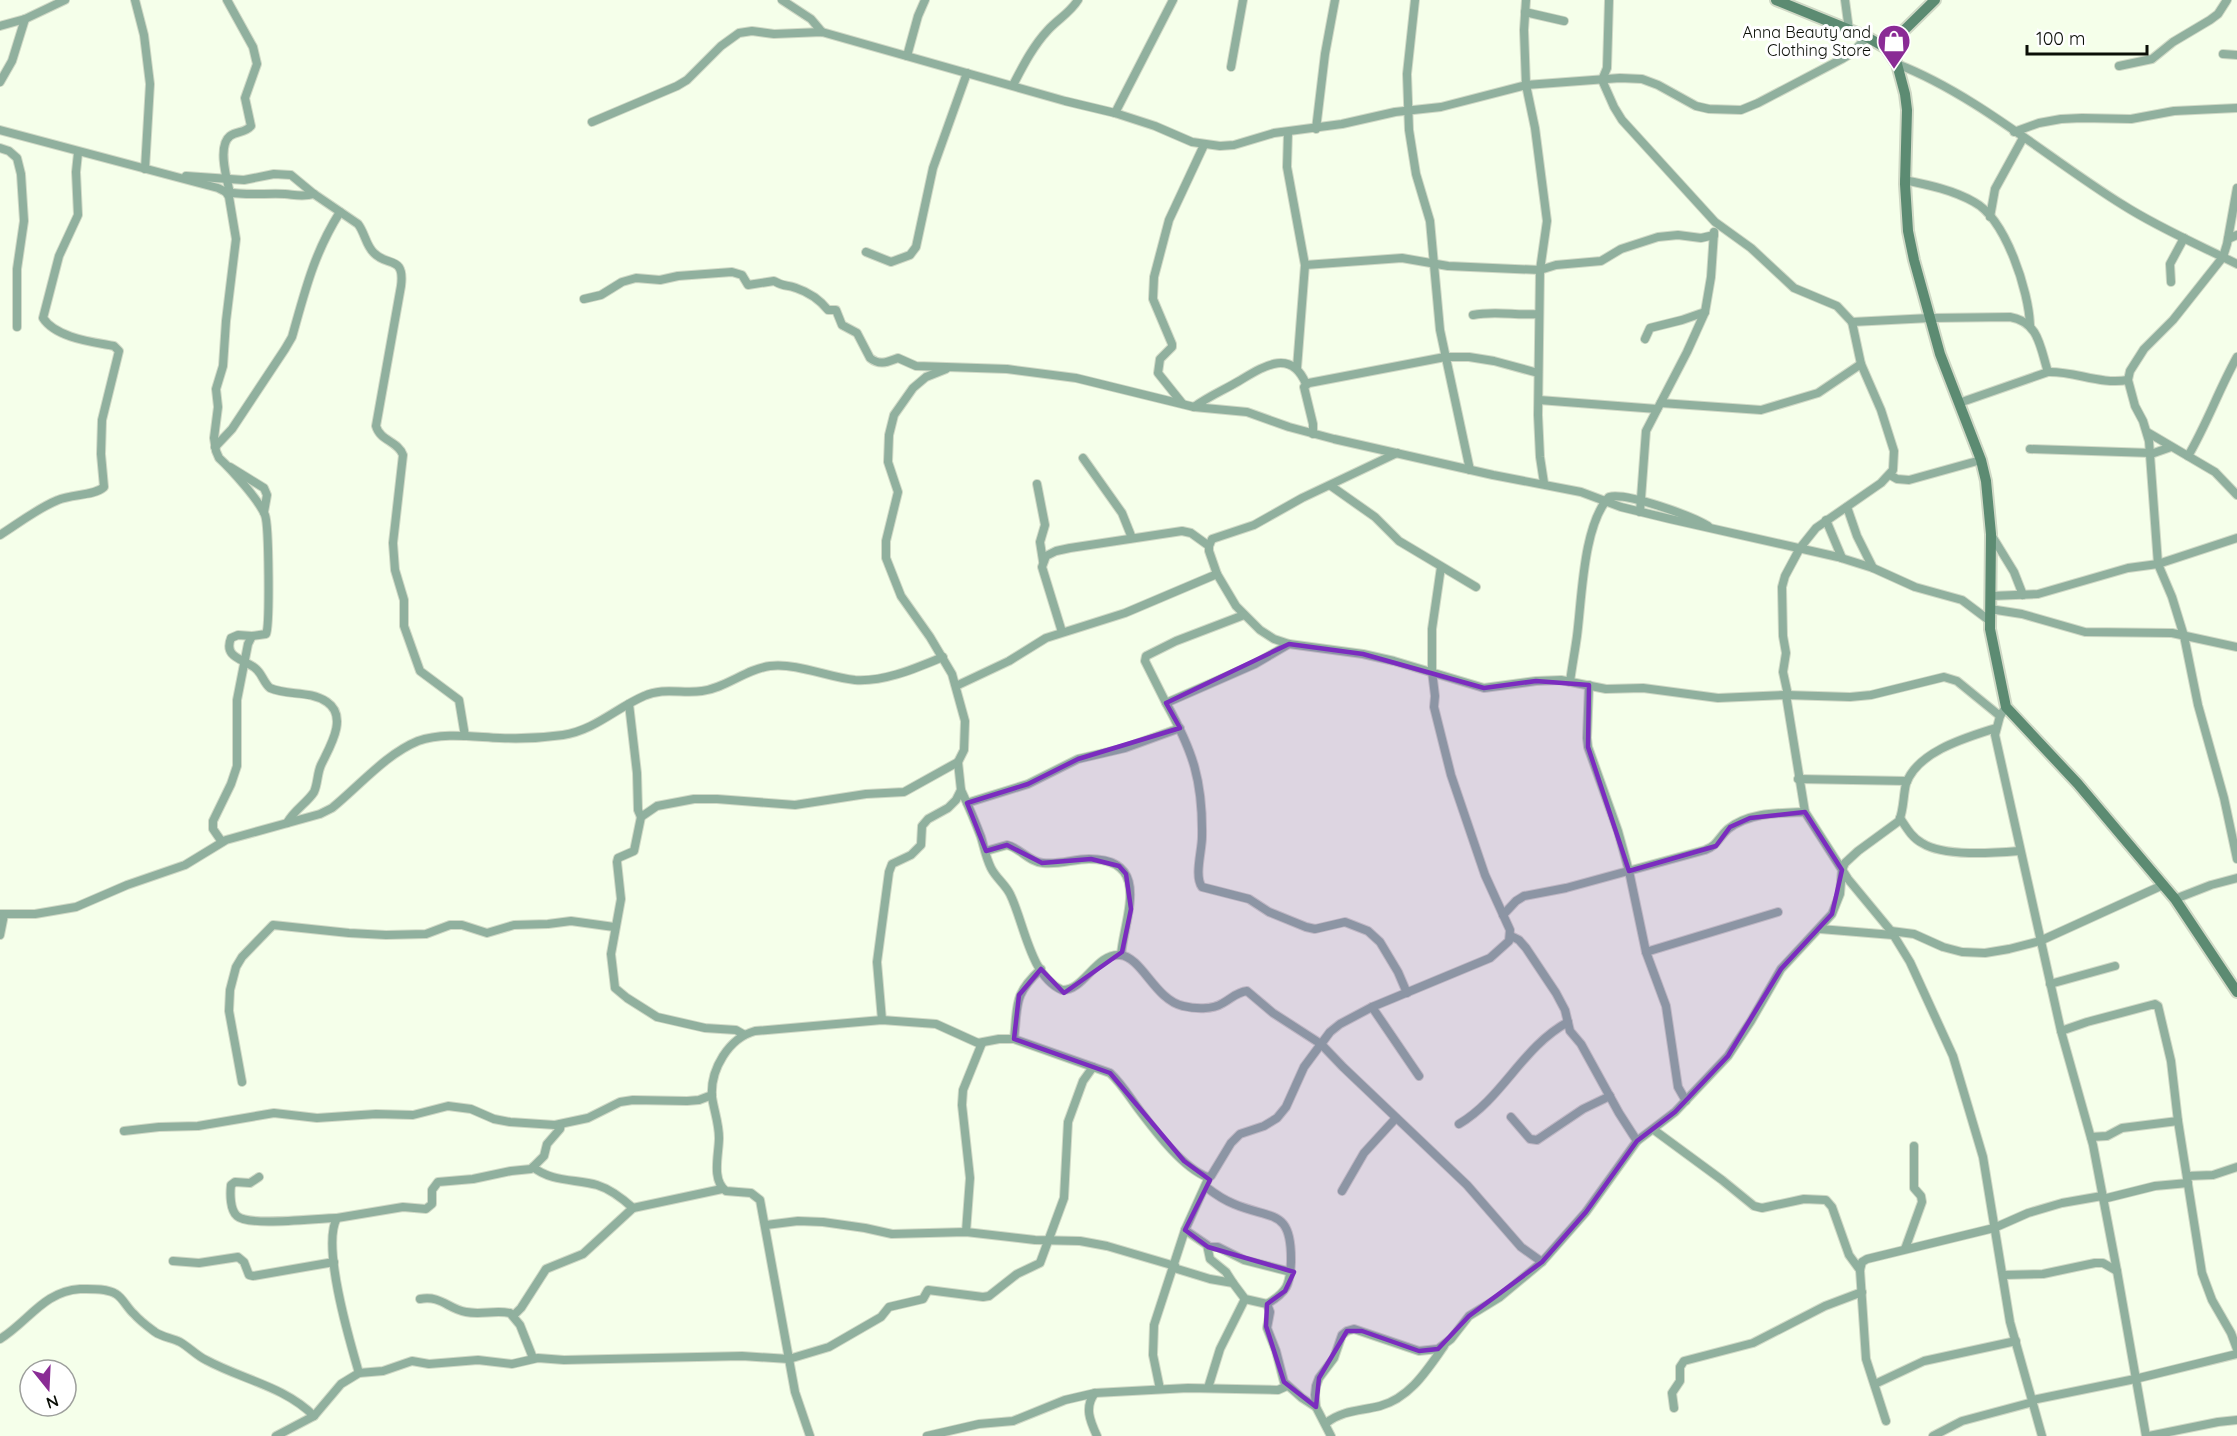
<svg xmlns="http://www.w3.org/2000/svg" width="2237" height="1436" viewBox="0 0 2237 1436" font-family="Quicksand,sans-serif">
	<rect width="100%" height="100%" fill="#f5ffea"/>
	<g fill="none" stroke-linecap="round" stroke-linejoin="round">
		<g stroke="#d0d9c6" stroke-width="10">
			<g id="street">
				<path d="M135,0l9,35 6,49 -5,85"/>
				<path d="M227,0l26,47 4,17 -12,34 6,28c-6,7 -14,5 -21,10 -13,10 -3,44 0,57"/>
				<path d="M782,0l29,19 11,13"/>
				<path d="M1415,0l-8,74 2,56 7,44 14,47 10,109 30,140"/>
				<path d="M1526,0l-2,30 2,55 9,43 12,93 -7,49 -2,145 2,42 4,26"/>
				<path d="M1609,0l-2,68 -5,12 12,27 8,13 93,102 36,26 43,40 43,18 15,16 78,-4 80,-1c29,5 30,30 38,55"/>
				<path d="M1845,0l4,30"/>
				<path d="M1525,12l39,9"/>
				<path d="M0,26l25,-7 40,-19"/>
				<path d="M2223,54l14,1"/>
				<path d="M907,56l11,-40 7,-16"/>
				<path d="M1897,64c80,31 153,96 226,141 36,23 76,40 114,59"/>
				<path d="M2119,66l33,-7 21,-17 37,-22 8,-6 9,-14"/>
				<path d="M1231,67l12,-67"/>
				<path d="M0,82l12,-21 13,-42"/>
				<path d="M1013,85c10,-19 20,-39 35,-55 10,-11 22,-17 30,-30"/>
				<path d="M1115,113l58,-113"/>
				<path d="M592,122l85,-36 10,-6 34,-34 18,-13 13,-2 22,3 48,-2 243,69 50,12 40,13 37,16 28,4 14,-1 40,-12 68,-9 53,-12 46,-5 85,-22 94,-7 22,1 16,6 38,21 13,3 32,1 17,-7 84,-44 10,-6 15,-16"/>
				<path d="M1316,129l9,-75 10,-54"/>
				<path d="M0,130l218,58 8,4 3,5 7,42 -10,82 -3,45 -7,23 2,18 -4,31 2,13 3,7c12,11 40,42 46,57 4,10 5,111 1,119l-14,2 -4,8 -11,56v66l-6,18 -18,37v8l9,13"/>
				<path d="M1288,132l-1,35 18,98 -8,103"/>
				<path d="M2014,132l25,-9 22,-4 21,-1 49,1 43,-8 63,-3"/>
				<path d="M0,148l9,3 8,7 4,16 3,47 -7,48v58"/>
				<path d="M186,176l58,4 30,-6 17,1 23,19 44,30c7,9 8,22 16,29 13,14 31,2 27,33l-25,140c4,15 22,15 27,29l-10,88 2,27 9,30v26l16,45 39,29 6,36"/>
				<path d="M1904,180c25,5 49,10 70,22 32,17 55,90 56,123"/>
				<path d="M2237,188l-10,56 -4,13 -50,63 -29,29 -14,22 -2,9 7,26 8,15 6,20 9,123 14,33 12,39 14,69 26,93 13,61"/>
				<path d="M226,192c21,4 39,1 59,2 11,1 18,3 29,0"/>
				<path d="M1990,217l5,-28 28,-51"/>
				<path d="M2228,239l9,-4"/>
				<path d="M866,252l25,10 19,-7 6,-8 17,-79 34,-95"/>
				<path d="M1305,265l97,-7 46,8 92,4 16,-5 45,-4 20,-12 37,-12 20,-2 23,3 13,-3"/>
				<path d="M2171,282l-1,-18 14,-26"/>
				<path d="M584,299l17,-4 21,-13 14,-4 24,2 18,-4 54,-4 10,3 6,10 26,-4c12,7 12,3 22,7 12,4 24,12 32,22h8l6,15 15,8 13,25c10,8 17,4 28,0l18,8 91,3 69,9 118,29 53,5 42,15 45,12 159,36 88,17 40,15 49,12 168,38 35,11 42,19 47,13 28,21"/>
				<path d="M1473,315c23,-5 43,1 66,-1"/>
				<path d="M1645,339l5,-11 32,-8 23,-8"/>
				<path d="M1539,400l118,9"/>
				<path d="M1182,403l-24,-30 2,-14 12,-12v-3l-19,-45 1,-22 15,-57 35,-75"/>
				<path d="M1661,403l100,7 57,-17 43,-29"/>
				<path d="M1959,403l89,-31c27,-1 52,13 80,8"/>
				<path d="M1194,407c15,-11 30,-17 45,-26 25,-15 52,-33 67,3"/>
				<path d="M2147,432l68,40 22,23"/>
				<path d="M1313,434v-10l-9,-37 5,-4 136,-26h24l25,4 44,12"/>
				<path d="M215,447l17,-18 53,-80 7,-12c13,-46 22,-84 48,-125"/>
				<path d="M2030,449l121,4"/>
				<path d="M1397,453l-95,45 -48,27 -42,14 -3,7v5l8,23 19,32 24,24 14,9 15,5 74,10 31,7 90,27 52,-7 25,-1 45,9 37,-1 75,10 68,-3 64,2 21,-2 73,-18 13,4 43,35"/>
				<path d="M2151,454l20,-7"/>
				<path d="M2188,456c19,-32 31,-67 49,-99"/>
				<path d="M1083,458l39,55 10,25"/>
				<path d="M230,467l34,21 3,7 -3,17"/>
				<path d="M1890,475l7,4 12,1 72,-20"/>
				<path d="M1037,484l8,41 -5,17 3,19"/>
				<path d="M1331,486l44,31 24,24 77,46"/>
				<path d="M1847,507l10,29 16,32"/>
				<path d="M1640,512l6,-81 41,-79 18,-40 6,-35 3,-45"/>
				<path d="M1826,520l16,38"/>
				<path d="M0,535c19,-12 38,-27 58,-35 14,-6 36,-4 46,-13l-3,-33 1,-34 17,-69 -5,-5c-21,-4 -58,-8 -71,-28l16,-62 19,-41 -2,-43 2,-19"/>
				<path d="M1992,536l22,36 9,23"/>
				<path d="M1991,596l47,-2 90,-26 30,-4 79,-26"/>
				<path d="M1990,609l32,5 63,18 87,1 65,14"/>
				<path d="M1244,615l-68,26 -30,15 -1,5 21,42 89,-39 34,-20"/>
				<path d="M1062,632l-20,-65 4,-11 10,-5 14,-3 112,-17 9,2 18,13"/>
				<path d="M252,636l-14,-1 -7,3c-8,20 13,21 24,30 7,5 8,14 15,20 18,8 39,2 57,14 22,15 2,46 -6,63 -4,9 -3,18 -7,27 -7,11 -20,18 -27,31"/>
				<path d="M1570,682c2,-16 5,-31 7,-46 5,-38 6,-111 32,-139 17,-5 83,19 99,29"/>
				<path d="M1589,685l-2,53 1,9 30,84 11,40 17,81 20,54 12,81 8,14"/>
				<path d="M956,686l53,-25 37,-23 79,-25 92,-39"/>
				<path d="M1786,695l19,117 43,67 43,52 19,31 43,94 30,101 27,165 32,114"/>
				<path d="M1788,695l-5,-23 3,-19 -3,-17 -1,-49 3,-11 15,-28 16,-20 65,-45 12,-13 1,-19 -13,-41 -20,-46 -9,-42"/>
				<path d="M1166,703c27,48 37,78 36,134 0,14 -8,39 0,50l47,12 20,13 37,15 9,2 30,-7 23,9 12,11 18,30 9,21"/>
				<path d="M629,704l8,69 1,37 3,7"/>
				<path d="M2006,707l-6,9 -5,19 66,296 32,114 24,126 29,165"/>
				<path d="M1798,779l109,2"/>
				<path d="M961,790c7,15 14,31 20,47 3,10 5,21 10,31 5,10 14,16 19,26 14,28 20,82 52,96 22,1 34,-37 58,-35 22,2 35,45 63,51 12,3 29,4 40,-3 9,-5 14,-11 24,-12l26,22 48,31 22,23 124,118 54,62 21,15"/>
				<path d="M967,803l61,-19 50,-25 47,-11 55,-20"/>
				<path d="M1900,818c6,9 12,20 22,25 22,14 72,10 97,8"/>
				<path d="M986,851l21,-6c13,3 22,17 36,18 16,2 31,-4 46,-4 64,0 35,59 32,96"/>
				<path d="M2175,899l36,-14 26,-7"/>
				<path d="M0,914h35l41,-7 51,-22 58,-20 41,-25 94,-26 12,-6c27,-22 54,-54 86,-67 25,-9 56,-4 82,-3 21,1 42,0 63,-3 32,-5 53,-27 81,-39 19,-9 39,-2 58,-5 24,-3 44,-22 68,-25 28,-3 57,11 85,14 30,2 61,-12 88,-23"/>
				<path d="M1503,915l13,-14 8,-5 42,-8 139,-38c13,-5 13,-12 23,-21 21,-17 52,-16 77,-17"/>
				<path d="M1820,929l73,6"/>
				<path d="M1891,931l23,3 29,13 19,5 23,1 24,-4 31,-8 123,-56"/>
				<path d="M0,935l4,-20"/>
				<path d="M1511,936l8,4 7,8 30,45 9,17 5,21 11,13 38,69 18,28"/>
				<path d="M1646,952l132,-40"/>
				<path d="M2050,984l65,-18"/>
				<path d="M1372,1007l47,69"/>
				<path d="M882,1020l-5,-58 12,-90 3,-8 19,-9 10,-10 1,-19 6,-7 20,-11 8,-8 5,-10 -3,-28 6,-12 1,-29 -13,-47 -22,-37 -29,-41 -15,-38v-17l12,-49 -10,-30 1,-27 5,-20 19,-27 13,-11 20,-8"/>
				<path d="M2061,1031l26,-9 68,-18 3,2 13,55 7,60 24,152 10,27 19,33 6,16"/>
				<path d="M743,1034l-7,-4 -31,-2 -48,-11 -30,-19 -12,-10 -4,-34 10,-55 -4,-37 1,-4 16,-7 7,-34 16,-11 37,-7h23l78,6 71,-11 38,-2 54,-30"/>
				<path d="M1014,1039c4,-35 -1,-44 27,-70"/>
				<path d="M242,1082l-13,-71 1,-21 6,-23 6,-10 31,-32 76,8 37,2 40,-1 24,-9h12l25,8 27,-8 34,-1 23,-3 43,6"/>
				<path d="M1511,1117l19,22 7,1 46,-31 27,-13"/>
				<path d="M1459,1124c44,-26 63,-77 109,-102"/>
				<path d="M1654,1130l68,50 32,26 8,2 42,-9 22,1 6,7 17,48 11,15"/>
				<path d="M124,1131l35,-4 39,-1 76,-13 43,5 59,-4 37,1 35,-9 23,3 23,10 16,3 45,3 33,-7 32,-16 13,-2 54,1 12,-1 13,-5"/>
				<path d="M2091,1137l16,-1 15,-8 56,-7"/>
				<path d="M533,1167c18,15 43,12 64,18 13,4 26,14 36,23"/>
				<path d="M2187,1176l26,-1 24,-8"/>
				<path d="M259,1177l-9,6 -15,-1 -4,3c-1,9 -1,25 6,31 12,11 81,2 100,2"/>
				<path d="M1206,1187c9,7 18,13 28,17 38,16 58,4 57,58 -1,23 -4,30 -24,42"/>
				<path d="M1342,1191l22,-38 32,-35"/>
				<path d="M2103,1199l52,-13 33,-3"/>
				<path d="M766,1225l32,-4 25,1 42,6 27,6 74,-2 69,8 45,1 27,5 68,20"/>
				<path d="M1185,1230l22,15 3,14 16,13 7,11"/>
				<path d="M966,1232l4,-54 -8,-73 1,-15 19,-47"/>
				<path d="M1208,1247h10l26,13 47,12"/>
				<path d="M1905,1249l17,-47 -1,-6 -7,-8v-42"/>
				<path d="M173,1261l26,2 39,-6 6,5 5,13 4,1 81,-14"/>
				<path d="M1174,1268l36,11 23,4 12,16 22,5 3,8 -3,16 9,23 8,31 18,16 14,9"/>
				<path d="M2003,1275l40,-1 52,-11h8l14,8"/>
				<path d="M420,1299c21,-4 28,10 46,13 15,3 29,-2 44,1l10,12 13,33"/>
				<path d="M513,1316l8,-8 25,-39 37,-15 50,-46 89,-19"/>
				<path d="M0,1339c28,-17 44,-48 80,-50 10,0 27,-1 36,5 7,4 11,14 18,20 6,7 13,12 21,18 7,5 17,6 25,10 9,5 17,14 26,18 37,20 78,26 108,56"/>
				<path d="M359,1373c-9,-31 -38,-127 -22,-155l66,-11 23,2 6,-5v-14l6,-8 35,-3 38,-8 20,-2 13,-13 3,-12 13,-15 1,-5"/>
				<path d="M1875,1384l49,-23 92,-20"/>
				<path d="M1208,1388l12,-39 25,-50"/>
				<path d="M1160,1389l-7,-34 1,-30 31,-95 24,-53"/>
				<path d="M1095,1393c-11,14 -5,28 2,43"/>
				<path d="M2032,1400l103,-21 102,-25"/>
				<path d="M1674,1408l-2,-15 8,-12v-14l4,-6 69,-18 72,-37 37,-14"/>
				<path d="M1886,1421l-20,-62 -6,-89 2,-8 5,-3 127,-31 34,-15 34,-10 40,-7"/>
				<path d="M1326,1423c17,-13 34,-12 54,-17 30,-8 47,-36 64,-60"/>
				<path d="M276,1436l38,-20 27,-32 18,-11 24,-2 29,-10 17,3 49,-4 34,4 26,-6 26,2 178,-4 47,3 40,-12 52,-30 8,-10 34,-8 5,-9 55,7 6,-1 28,-22 23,-11 24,-65 4,-76 15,-41 10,-14"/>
				<path d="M810,1436l-15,-44 -35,-192 -9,-7 -25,-2c-15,-11 -7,-37 -7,-53 0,-15 -5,-27 -7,-41 -2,-28 17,-59 43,-66l127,-11 54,4 42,19 21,-4h15l96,34c12,11 20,25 30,38 16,21 42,56 67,66l4,-1 20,-33 9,-9 24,-8 13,-8 9,-11 18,-40 26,-35 10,-8 32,-17 118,-49 19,-17 1,-11 -25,-55 -34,-100 -17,-68 1,-11 -3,-25v-42l9,-62"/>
				<path d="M927,1436l52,-12 34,-3 52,-21 30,-7 93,-5 90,2 9,-4"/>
				<path d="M1331,1436l-15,-29 -1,-12 1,-9 3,-8 15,-20 8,-23 5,-4 7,-2 65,22 19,-2 13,-10 18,-23 31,-19 42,-35 44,-50 51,-71 38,-29 53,-56 23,-35 30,-52 51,-55 8,-20 2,-24 3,-7 13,-12 41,-30c5,-12 4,-25 7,-37 11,-33 62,-47 90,-56"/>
				<path d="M1933,1436l29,-15 71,-19"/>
				<path d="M2149,1436l69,-14 19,-2"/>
			</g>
		</g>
		<g stroke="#d0d9c6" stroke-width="14">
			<g id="secondary">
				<path d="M1776,0l91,37 19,11 11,16 8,30 2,16 -2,74 3,47 6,29 26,94 41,106 5,21 5,53 -1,95 16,78 72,77 97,115 62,93"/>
				<path d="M1886,48l49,-48"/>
			</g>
		</g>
		<use href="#street" stroke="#90b09e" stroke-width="8"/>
		<use href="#secondary" stroke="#5c8b72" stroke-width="10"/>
	</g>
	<path fill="#7b2cbf" fill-opacity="0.2" stroke="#7b2cbf" stroke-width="4.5" stroke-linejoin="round" d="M1289,644l74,10 121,34 52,-7 53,4 -1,62 41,124 87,-25 14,-19 20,-9 55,-6 37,58 -10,44 -51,55 -53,87 -53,56 -38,29 -51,71 -44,50 -73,54 -31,33 -19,2 -57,-20h-15l-28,47 -3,29 -32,-25 -18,-56 1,-22 18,-13 9,-19 -86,-25 -23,-17 25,-50 -26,-19 -74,-88 -96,-34 5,-44 22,-26 23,24 58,-41 9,-43 -5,-35 -7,-8 -28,-7 -49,4 -35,-18 -21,6 -19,-48 61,-19 50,-25 102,-31 -14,-25z"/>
	<defs>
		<g id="shop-pin" transform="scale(1.725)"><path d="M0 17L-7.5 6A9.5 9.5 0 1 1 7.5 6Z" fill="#8a2b95" stroke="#fff"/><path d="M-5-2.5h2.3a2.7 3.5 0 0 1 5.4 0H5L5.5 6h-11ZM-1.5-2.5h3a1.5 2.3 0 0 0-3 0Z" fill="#fff"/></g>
	</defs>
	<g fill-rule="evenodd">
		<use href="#shop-pin" x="1894" y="41"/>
	</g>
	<g text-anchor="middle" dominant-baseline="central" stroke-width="6" stroke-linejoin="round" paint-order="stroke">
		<g font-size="16" fill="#0b0f07" stroke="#fff" text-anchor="end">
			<text x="1871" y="32">Anna Beauty and<tspan x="1871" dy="18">Clothing Store</tspan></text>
		</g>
	</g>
	<g transform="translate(48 1388) rotate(162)"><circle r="28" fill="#ffffff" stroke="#9d9f9c" stroke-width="1.5"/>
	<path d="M0-4.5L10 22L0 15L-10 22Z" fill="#8a2b95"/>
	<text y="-9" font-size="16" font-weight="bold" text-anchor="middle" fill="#0b0f07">N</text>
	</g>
	<path d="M2027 45v9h120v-9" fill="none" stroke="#0b0f07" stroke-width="3"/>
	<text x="2036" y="45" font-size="18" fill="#0b0f07" stroke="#ffffff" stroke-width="4.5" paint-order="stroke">100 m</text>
</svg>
